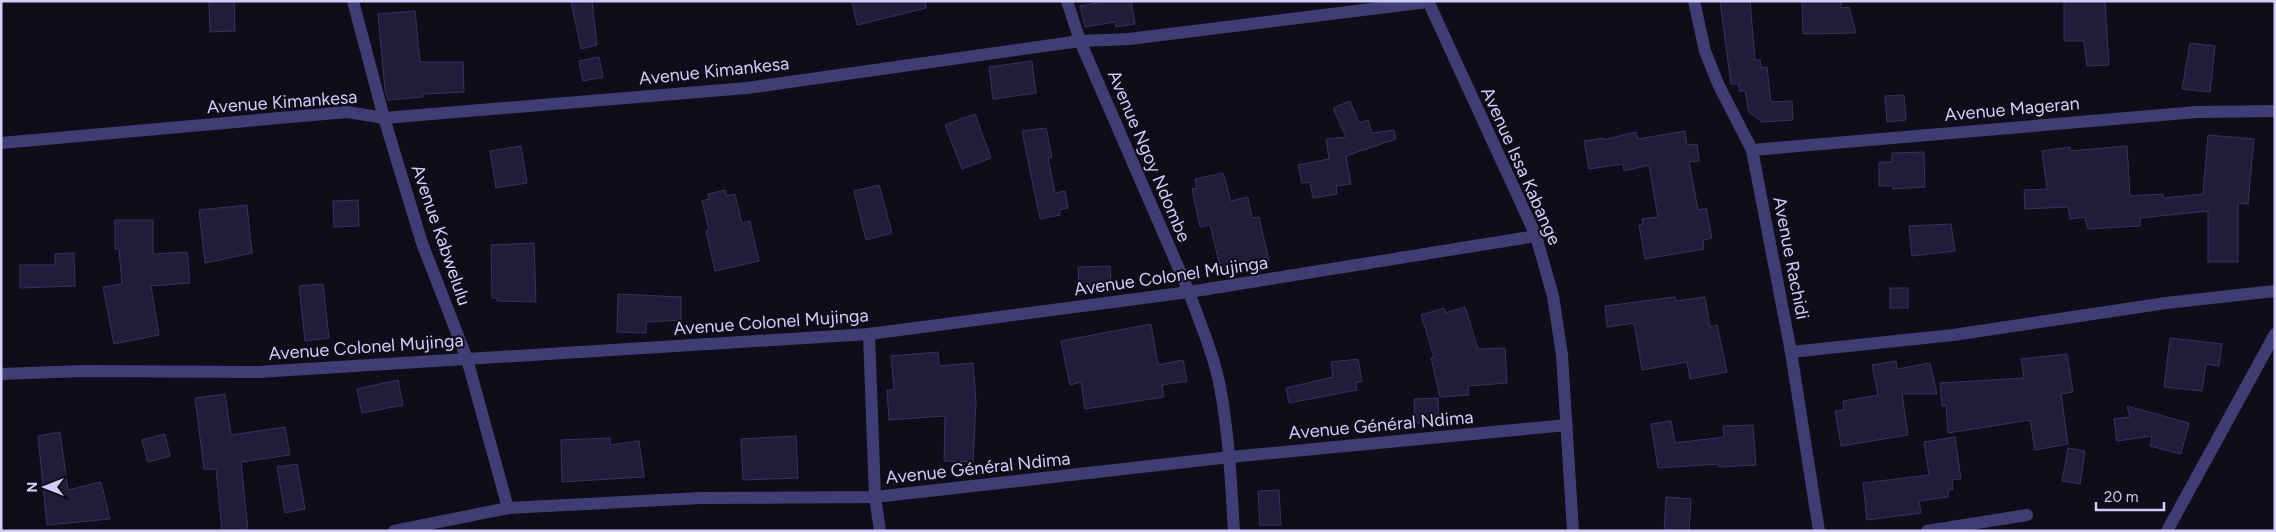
<svg xmlns="http://www.w3.org/2000/svg" width="2276" height="532" viewBox="0 0 2276 532" font-family="Figtree,sans-serif">
	<rect width="100%" height="100%" fill="#0f0d1a"/>
	<g fill="#221b39" stroke="#3b3062">
		<path d="M209,1h25l1,30 -25,1z"/>
		<path d="M571,1h21l5,44 -16,4z"/>
		<path d="M852,1h73l1,7 -69,17z"/>
		<path d="M1109,1h22l4,23 -19,3 -1,-5 -30,5 -5,-21z"/>
		<path d="M1720,1h30l5,59h5l1,8 6,-1 4,35 21,-1 1,19 -31,2 -13,-10 -4,-21h-6v-7h-8z"/>
		<path d="M1802,1h39v7l8,-1 7,26 -53,1z"/>
		<path d="M2064,1h41l4,64 -22,1 -3,-25h-20z"/>
		<path d="M415,11l5,51h43l1,30 -41,2v3l-35,3 -3,-10 -7,-76z"/>
		<path d="M2190,43l25,3 -5,46 -28,-3z"/>
		<path d="M599,57l4,20 -20,4 -4,-20z"/>
		<path d="M1032,61l4,32 -43,6 -4,-32z"/>
		<path d="M1904,95l2,25 -19,2 -2,-26z"/>
		<path d="M1350,101l9,22 9,-3 4,13 22,-3 2,9 -50,17 5,28 -15,2 1,8 -24,4 -3,-16 -8,1 -4,-18 31,-6 -3,-20 20,-2 -13,-29z"/>
		<path d="M975,114l16,44 -29,11 -17,-44z"/>
		<path d="M1046,128l6,29 -4,1 7,35 10,-2 3,17 -9,2 1,5 -20,4 -18,-88z"/>
		<path d="M1685,131l2,14 10,-1 2,17 -10,1 9,48 8,-2 6,30 -9,2 1,9 -59,10 -6,-34 4,-1 -1,-5 16,-2 -9,-52 -25,6 -1,-7 -34,5 -5,-28 19,-3v2l33,-8 2,7z"/>
		<path d="M2208,135l46,4 -6,65 -10,-1v59h-30v-51l-68,7v8l-52,3 -3,-12 -15,2 -2,-12 -43,2 -1,-19 23,-1 -5,-38 28,-4v4l57,-5 3,50 33,-2v4l40,-4z"/>
		<path d="M521,146l6,37 -31,5 -6,-37z"/>
		<path d="M1924,152l1,35 -32,2v-3h-14v-24h13v-9z"/>
		<path d="M1223,173l8,28 17,-4 4,21 7,-1 10,44 -48,9 -11,-45 -10,2 -8,-38 5,-1 -2,-9z"/>
		<path d="M879,185l13,48 -26,7 -12,-49z"/>
		<path d="M725,190l2,6 8,-2 7,29 8,-2 9,40 -44,10 -9,-40 3,-1 -7,-29 7,-2 -1,-5z"/>
		<path d="M358,200l1,26 -25,1 -1,-26z"/>
		<path d="M247,205l5,48 -47,10 -6,-53z"/>
		<path d="M115,220h38v34l34,-2 3,31 -39,3 8,49 -45,9 -11,-57 19,-3 -3,-35h-4z"/>
		<path d="M1951,224l4,27 -43,5 -3,-30z"/>
		<path d="M534,243l2,59 -39,-1v-3h-5l-1,-53z"/>
		<path d="M74,253l1,33 -55,2v-23h35v-11z"/>
		<path d="M1110,266l1,20 -32,2 -1,-21z"/>
		<path d="M323,284l6,54 -24,3 -6,-55z"/>
		<rect x="1890" y="288" width="18" height="20"/>
		<path d="M618,294l63,3v23l-35,2v11l-29,-1z"/>
		<path d="M1675,297l1,4 29,-4 5,30 7,-2 10,47 -37,7 -3,-17 -45,8 -8,-47 -27,4 -2,-21z"/>
		<path d="M1465,307l13,42 27,-1 2,35 -39,3 1,9 -29,2 -9,-39 3,-1 -13,-42 23,-7 2,5z"/>
		<path d="M1151,324l7,41 25,-5 4,21 -25,4 2,12 -79,12 -4,-27 -11,3 -9,-44z"/>
		<path d="M2170,338l52,6 -3,22 -13,-2 -4,27 -38,-4z"/>
		<path d="M938,352l1,14 34,-3 3,39 -3,60 -29,-1 1,-45 -56,4 -2,-30h7l-3,-34z"/>
		<path d="M2067,354l6,38 -12,2 7,50 -33,6 -5,-30 -82,13 -2,-28 -4,1 -2,-23 84,-5 -3,-19z"/>
		<path d="M1358,359l4,22 -6,2 1,7 -68,13 -3,-15 47,-11 -2,-15z"/>
		<path d="M1896,361l1,8 33,-6 7,31h-35l6,41 -67,11 -6,-35 9,-1 -1,-9 35,-6 -6,-30z"/>
		<path d="M398,380l5,25 -41,8 -5,-24z"/>
		<path d="M225,394l6,41 54,-8 5,28 -49,7 7,69h-26l-6,-62h-12l-9,-71z"/>
		<path d="M1438,398l1,24 -24,1 -1,-24z"/>
		<path d="M2127,406l62,17 -8,31 -31,-8 2,-10 -35,5 -3,-22 16,-2z"/>
		<path d="M1671,421l4,22 49,-6 -1,-11 30,-1 3,40 -37,2 -1,-3 -60,4 -7,-44z"/>
		<path d="M60,432l8,58 33,-8 9,37 -63,6 -9,-89z"/>
		<path d="M165,434l5,22 -22,6 -6,-22z"/>
		<path d="M796,436l2,42 -55,2 -2,-41z"/>
		<path d="M1955,437l6,42 -9,1 1,10 -4,-1 -1,8 -29,4 2,12 -54,7 -4,-37 66,-8 -5,-33z"/>
		<path d="M610,438v7l29,-4 5,36 -82,5 -1,-42z"/>
		<path d="M2068,448l17,3 -5,33 -18,-3z"/>
		<path d="M297,464l8,45 -20,4 -8,-46z"/>
		<path d="M1279,490l2,35h-21l-2,-34z"/>
		<path d="M1666,497l25,2 -2,32h-25z"/>
	</g>
	<g fill="none" stroke-linecap="round" stroke-linejoin="round">
		<g stroke="#413d74" stroke-width="12">
			<path d="M353,1l31,117 38,125 45,116 41,149"/>
			<path d="M1067,1l13,40 109,251c11,31 25,63 31,95 9,47 11,96 14,144"/>
			<path d="M1428,1l108,235 17,60 9,59 11,176"/>
			<path d="M1694,1l11,50 14,35 33,64 39,202 28,179"/>
			<path d="M1,143l346,-31 37,6 363,-30 333,-47 49,-2 299,-37"/>
			<path d="M1752,150l445,-38 78,-1"/>
			<path d="M869,334l6,163 5,34"/>
			<path d="M1791,352l162,-17 213,-32 109,-12"/>
			<path d="M1,374l82,-3 175,1 611,-38 320,-42 347,-56"/>
			<path d="M394,531l114,-23 193,-10 174,-1 355,-40 337,-32"/>
			<path d="M1927,531l100,-16"/>
			<path d="M2167,531l108,-197"/>
		</g>
	</g>
	<g text-anchor="middle" dominant-baseline="central" stroke-width="4" stroke-linejoin="round" paint-order="stroke">
		<g font-size="18" fill="#d2ccf9" stroke="#0f0d1a">
			<text transform="translate(714 71) rotate(-6)">Avenue Kimankesa</text>
			<text transform="translate(282 102) rotate(-4)">Avenue Kimankesa</text>
			<text transform="translate(2012 109) rotate(-5)">Avenue Mageran</text>
			<text transform="translate(1149 156) rotate(67)">Avenue Ngoy Ndombe</text>
			<text transform="translate(1521 166) rotate(66)">Avenue Issa Kabange</text>
			<text transform="translate(441 235) rotate(71)">Avenue Kabwelulu</text>
			<text transform="translate(1791 258) rotate(79)">Avenue Rachidi</text>
			<text transform="translate(1171 276) rotate(-8)">Avenue Colonel Mujinga</text>
			<text transform="translate(771 322) rotate(-4)">Avenue Colonel Mujinga</text>
			<text transform="translate(366 347) rotate(-4)">Avenue Colonel Mujinga</text>
			<text transform="translate(1381 425) rotate(-5)">Avenue Général Ndima</text>
			<text transform="translate(978 468) rotate(-6)">Avenue Général Ndima</text>
		</g>
	</g>
	<rect width="2276" height="532" fill="none" stroke="#d2ccf9" stroke-width="5"/>
	<g transform="translate(45 487) rotate(270)" stroke="#0f0d1a" stroke-width="4" paint-order="stroke">
	<path d="M0-4L9 19L0 12L-9 19Z" fill="#d2ccf9"/>
	<text y="-8" font-size="14" font-weight="bold" text-anchor="middle" fill="#d2ccf9">N</text>
	</g>
	<path d="M2096 502v8h68v-8" fill="none" stroke="#d2ccf9" stroke-width="2.5"/>
	<text x="2104" y="502" font-size="15" fill="#d2ccf9" stroke="#0f0d1a" stroke-width="4" paint-order="stroke">20 m</text>
</svg>
